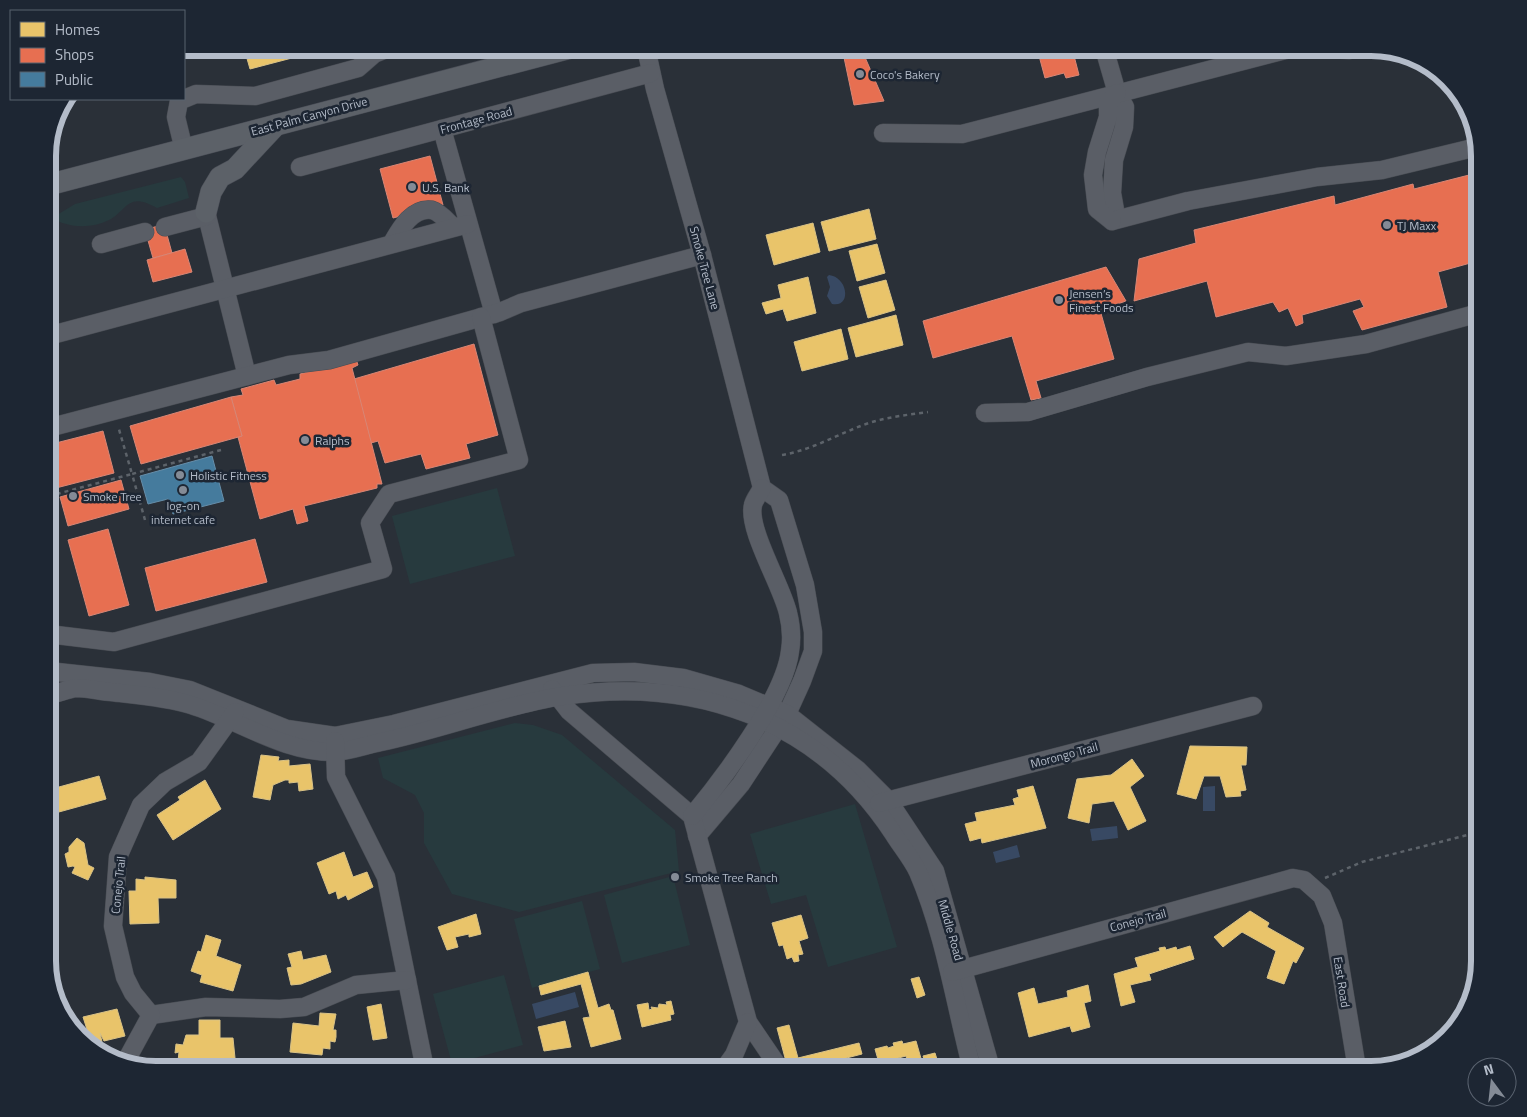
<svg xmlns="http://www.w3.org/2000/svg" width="1527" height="1117" viewBox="0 0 1527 1117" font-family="'Titillium Web',sans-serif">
	<rect width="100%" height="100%" fill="#2a3038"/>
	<g fill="#273a3e">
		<path d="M181,177l4,5 4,16 -32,10c-30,-17 -29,2 -48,12 -18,9 -41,8 -57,-2l23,-14z"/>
		<path d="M497,488l18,68 -105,28 -18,-68z"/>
		<path d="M515,723l18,2 29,10 113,95 4,41 -160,41 -67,-18 -28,-51v-30l-9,-18 -32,-17 -5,-20z"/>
		<path d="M855,804l42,143 -69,20 -22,-72 -35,9 -21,-70z"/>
		<path d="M673,876l17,69 -68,18 -18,-68z"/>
		<path d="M582,901l18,68 -68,19 -18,-69z"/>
		<path d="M504,975l19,70 -71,19 -19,-70z"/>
	</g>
	<g fill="#384963">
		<path d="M829,275c19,2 23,33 3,29l-5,-8 3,-9 -3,-10z"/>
		<path d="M1215,786v25h-12v-24z"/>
		<path d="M1117,826l1,12 -26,3 -2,-12z"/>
		<path d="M1017,845l3,12 -24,6 -3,-11z"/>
		<path d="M575,992l4,15 -43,12 -4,-15z"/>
	</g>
	<g fill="#e9c46a" stroke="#d9c286">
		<path d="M244,48h65l2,5 -61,16z"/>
		<path d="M869,209l7,30 -47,12 -8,-29z"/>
		<path d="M813,223l7,29 -46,13 -8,-30z"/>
		<path d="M877,244l8,29 -28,8 -8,-30z"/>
		<path d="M808,277l8,36 -29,8 -4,-12 -17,5 -4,-11 19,-5 -3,-13z"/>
		<path d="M886,280l9,30 -27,8 -9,-31z"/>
		<path d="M896,315l7,30 -47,12 -8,-29z"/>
		<path d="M841,329l7,30 -46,12 -8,-29z"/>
		<path d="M1190,746l57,1 -1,18h-5l5,25 -6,1 1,5 -15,1 -6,-21h-16l-8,23 -19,-5z"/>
		<path d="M261,755l18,2 -1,4 11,-1v6l21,-2 3,25 -14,2 -1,-9 -9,1v-3h-4l-12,5 -3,15 -17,-3z"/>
		<path d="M1132,759l12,17 -14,11 16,34 -18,9 -14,-29 -22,3 -3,19 -21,-5 9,-39 34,-4z"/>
		<path d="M99,776l7,23 -58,16v-25z"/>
		<path d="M205,780l16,29 -48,31 -16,-25 23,-15 -2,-3z"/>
		<path d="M1033,786l13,42 -64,15 -1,-5 -11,3 -5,-17 12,-3 -2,-8 40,-8 -2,-6 6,-2 -2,-7z"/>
		<path d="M77,838l7,5 4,22 6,3 -6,12 -16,-7 3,-6 -2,-1 -5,1 -3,-13 4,-2v-5z"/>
		<path d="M344,852l9,25 14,-5 6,15 -25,13 -2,-5 -8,4 -2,-8 -7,3 -12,-31z"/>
		<path d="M145,877l31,3v18h-18l1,25 -29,1 -1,-33h7v-12l9,1z"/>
		<path d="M1250,911l19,12 -2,4 37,21 -8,15 -3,-2 -9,23 -17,-6 9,-27 -34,-19 -19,15 -9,-10z"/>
		<path d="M476,914l5,20 -12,3v-3l-14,3 3,10 -11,3 -9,-23z"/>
		<path d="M801,915l7,23 -9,3 4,13 -5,1 1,6 -5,1 -2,-5 -5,2 -4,-14 -4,1 -7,-23z"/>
		<path d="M206,935l15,5 -5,16 25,9 -8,26 -33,-9 2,-7 -11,-4 7,-20 3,1z"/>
		<path d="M1190,946l4,13 -45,15 2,6 -21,5 5,17 -14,4 -7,-32 24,-7 -3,-9 25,-7 -1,-3 6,-1 1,3 10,-3 1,3z"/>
		<path d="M301,951l2,9 23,-5 5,17 -30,12 -10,1 -4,-17 5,-1 -4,-13z"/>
		<path d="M588,972l10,36 11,-4 2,6h2l8,29 -30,8 -8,-29 7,-1 -9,-33 -40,11 -2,-9z"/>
		<path d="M919,977l6,18 -8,3 -6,-19z"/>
		<path d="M1088,985l3,16 -7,2 6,24 -18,5 -2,-6 -41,11 -11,-44 16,-5 4,16 30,-7 -1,-6z"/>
		<path d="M671,1001l3,13 -4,1 1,5 -29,7 -5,-22 11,-2 1,7 3,-1 -1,-2 7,1 1,-4 8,1 -1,-3z"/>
		<path d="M381,1004l6,34 -14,2 -6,-33z"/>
		<path d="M117,1009l8,27 -21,5 -4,-8 2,9 -10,3 -9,-28z"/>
		<path d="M320,1013l16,1 -3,16h3v7l-1,5 -5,-1v8l-7,-1 -1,7 -32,-3 3,-29 26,3z"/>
		<path d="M199,1020h21v18h13l2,20 -23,1 1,8 -3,2 -9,-2 -1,-7 -22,1 1,-9 -4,1 1,-9 7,1 3,-10h13z"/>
		<path d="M565,1021l6,26 -27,4 -6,-24z"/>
		<path d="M789,1025l9,33 61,-15 3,11 -58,15h-16l-11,-41z"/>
		<path d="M902,1041l1,3 13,-3 8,28h-22l7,-1 -3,-12 -27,7 -4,-14 12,-3 1,2 6,-2 -1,-3z"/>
		<path d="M935,1053l5,16h-13l-4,-13z"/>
	</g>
	<g fill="#e76f51" stroke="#d88675">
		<path d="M842,48h19l23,53 -30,4z"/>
		<path d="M1044,48h28l7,27 -13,3 -2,-5 -19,5 -7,-26 7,-1z"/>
		<path d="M1126,48h28l-26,6z"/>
		<path d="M430,156l13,49 -50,13 -13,-49z"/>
		<path d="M1473,174l6,23v69l-5,-4 -36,10 9,35 -85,23 -9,-19 11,-4 -4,-8 -58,16 1,8 -7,3 -8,-18 -9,4 -6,-10 -57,15 -9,-36 -73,20 5,-42 57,-16 -2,-13 140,-34 1,9 78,-21 1,5z"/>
		<path d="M164,224l8,29 -19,5 -8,-28z"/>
		<path d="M185,249l7,23 -39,10 -6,-22z"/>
		<path d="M1106,267l20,34 -26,9 14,49 -78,22 5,17 -10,2 -19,-64 -79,22 -10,-37z"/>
		<path d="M474,344l24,91 -32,9 4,14 -44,11 -5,-15 -36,9 -7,-22 -7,2 -17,-64z"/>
		<path d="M356,359l2,6 -6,3 30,116h-5v4l-73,18 4,15 -11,3 -4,-15 -33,10 -22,-82 4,-1 -11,-39 12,-2 -2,-6 33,-9 2,5 24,-6v-5z"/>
		<path d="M231,397l11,39 -101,28 -11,-38z"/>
		<path d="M103,431l11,42 -58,15 -8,-32v-11z"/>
		<path d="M121,480l8,29 -61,17 -8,-29z"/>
		<path d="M108,529l21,76 -40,11 -21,-76z"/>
		<path d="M255,539l12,43 -111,29 -11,-43z"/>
	</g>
	<path fill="#457b9d" stroke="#668eaa" d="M212,456l12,45 -51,13 -5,-15 -20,5 -8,-28z"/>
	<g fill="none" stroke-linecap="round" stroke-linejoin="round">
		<g stroke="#484c53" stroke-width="19">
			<g id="minor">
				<path d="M646,48l9,41 47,166 60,233 17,12 26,85 8,47v19l-11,30 -15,33 -46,70 -44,52"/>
				<path d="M1104,48l13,45 8,14 -1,20 -10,33 -2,33 3,17 -3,11"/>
				<path d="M1315,48l34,2 9,-2"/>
				<path d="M442,129l52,185"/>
				<path d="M883,133l79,1 331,-86"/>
				<path d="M184,150l-8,-33 3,-16 17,-7 59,2 103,-28 16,-14 15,-6"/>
				<path d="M300,167l351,-94"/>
				<path d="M206,212l41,164"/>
				<path d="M1112,221l76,-20 129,-24 65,-7 95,-23"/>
				<path d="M1112,221l-15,-12 -4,-34 4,-23 11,-35v-14l9,-10"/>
				<path d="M165,227l42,-11"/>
				<path d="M392,243c8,-14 20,-36 40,-33 8,2 16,12 21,17"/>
				<path d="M101,244l44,-12"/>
				<path d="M48,336l420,-112"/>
				<path d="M985,413l43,-1 119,-35 101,-25 38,4 80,-12 113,-31"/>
				<path d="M48,428l241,-63 40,-5 171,-48 21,-9 181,-48"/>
				<path d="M48,634l66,8 269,-73 -13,-46 19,-29 130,-34 -38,-143"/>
				<path d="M48,671l102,11 40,8 97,39 48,7 59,-12 199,-51 41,-1 49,6 56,16 48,20 71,56 30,30 47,71 56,198"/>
				<path d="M552,689l17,22 123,105 56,206 32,47"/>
				<path d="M48,695c10,-1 19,-6 28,-7 11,0 24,3 35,4 26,3 55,5 80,13 48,15 93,48 144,47 15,-1 31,-7 46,-10 61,-13 120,-36 181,-46 133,-20 256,23 331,137 8,13 19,26 25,39 27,63 37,132 54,197"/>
				<path d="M335,741l1,36 50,100 39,192"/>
				<path d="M879,803l374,-97"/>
				<path d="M692,816c30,-36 93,-119 98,-165 2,-12 1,-26 -2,-38 -6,-27 -41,-84 -35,-108 1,-5 6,-11 9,-17"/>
				<path d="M952,972l341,-94 11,2 18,16 11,27 24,146"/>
				<path d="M151,1015l55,-8 74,2 24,-2 52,-22 51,-5"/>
				<path d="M127,1059l24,-44 -18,-22 -8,-16 -12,-51 5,-69 23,-52 24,-23 34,-20 36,-50"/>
				<path d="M724,1069l10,-14 14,-33"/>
			</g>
		</g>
		<g stroke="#484c55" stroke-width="22">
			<g id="major">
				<path d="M48,185l522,-137"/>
				<path d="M206,212l5,-20 9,-15 15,-8 41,-44"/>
			</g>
		</g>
		<g stroke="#5d636a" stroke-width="2.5" stroke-dasharray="4 4" stroke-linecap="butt">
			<path d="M782,455c30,-5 56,-21 84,-31 20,-7 41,-9 62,-12"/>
			<path d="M49,496l83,-22 -14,-48"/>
			<path d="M145,520l-13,-46 89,-24"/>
			<path d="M1325,878l37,-16 117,-30"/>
		</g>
		<use href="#minor" stroke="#5a5e66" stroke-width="18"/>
		<use href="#major" stroke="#5c6168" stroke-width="21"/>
	</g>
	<g fill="#848b96" stroke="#1d2633" stroke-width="2">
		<circle cx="860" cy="74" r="5"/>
		<circle cx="412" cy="187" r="5"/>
		<circle cx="1387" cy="225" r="5"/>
		<circle cx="1059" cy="300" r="5"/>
		<circle cx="305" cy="440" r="5"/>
		<circle cx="180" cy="475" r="5"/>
		<circle cx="183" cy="490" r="5"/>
		<circle cx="73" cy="496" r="5"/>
		<circle cx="675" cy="877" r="5"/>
	</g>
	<g text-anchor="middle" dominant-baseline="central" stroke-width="5" stroke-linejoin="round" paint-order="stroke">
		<g font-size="12" fill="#b4bcc9" stroke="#1d2633" text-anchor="start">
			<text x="870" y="74">Coco's Bakery</text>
			<text x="422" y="187">U.S. Bank</text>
			<text x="1397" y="225">TJ Maxx</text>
			<text x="1069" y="293">Jensen’s<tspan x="1069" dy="14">Finest Foods</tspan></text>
			<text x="315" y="440">Ralphs</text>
			<text x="190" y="475">Holistic Fitness</text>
			<text x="83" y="496">Smoke Tree</text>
			<text x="183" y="505" text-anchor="middle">log-on<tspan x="183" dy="14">internet cafe</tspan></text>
			<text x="685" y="877">Smoke Tree Ranch</text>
		</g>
		<g font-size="12" fill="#b4bcc9" stroke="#1d2633">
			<text transform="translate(309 116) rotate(-15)">East Palm Canyon Drive</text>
			<text transform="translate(476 120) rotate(-15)">Frontage Road</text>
			<text transform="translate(705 268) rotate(75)">Smoke Tree Lane</text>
			<text transform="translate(1064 755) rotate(-15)">Morongo Trail</text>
			<text transform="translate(118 885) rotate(-84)">Conejo Trail</text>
			<text transform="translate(1138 920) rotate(-15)">Conejo Trail</text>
			<text transform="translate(951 930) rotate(74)">Middle Road</text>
			<text transform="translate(1342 982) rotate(81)">East Road</text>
		</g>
	</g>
	<path d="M0 0H1527V1117H0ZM156 56H1371A100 100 0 0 1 1471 156V961A100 100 0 0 1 1371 1061H156A100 100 0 0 1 56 961V156A100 100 0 0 1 156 56Z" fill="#1d2633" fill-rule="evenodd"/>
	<path fill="none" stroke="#b4bcc9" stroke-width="6" d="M156 56H1371A100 100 0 0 1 1471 156V961A100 100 0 0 1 1371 1061H156A100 100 0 0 1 56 961V156A100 100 0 0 1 156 56Z"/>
	<rect x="10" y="10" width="175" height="90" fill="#1d2633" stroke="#59626f"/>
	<rect x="20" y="22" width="25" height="15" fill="#e9c46a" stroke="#59626f"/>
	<text x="55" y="35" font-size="15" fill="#b4bcc9">Homes</text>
	<rect x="20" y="48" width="25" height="15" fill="#e76f51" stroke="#59626f"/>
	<text x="55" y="60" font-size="15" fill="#b4bcc9">Shops</text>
	<rect x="20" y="72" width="25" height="15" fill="#457b9d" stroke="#59626f"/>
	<text x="55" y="85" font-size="15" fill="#b4bcc9">Public</text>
	<g transform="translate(1492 1082) rotate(345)"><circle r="24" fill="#1d2633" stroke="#59626f"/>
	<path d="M0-4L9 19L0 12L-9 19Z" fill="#848b96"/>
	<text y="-8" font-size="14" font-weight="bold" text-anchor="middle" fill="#b4bcc9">N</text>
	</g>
</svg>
